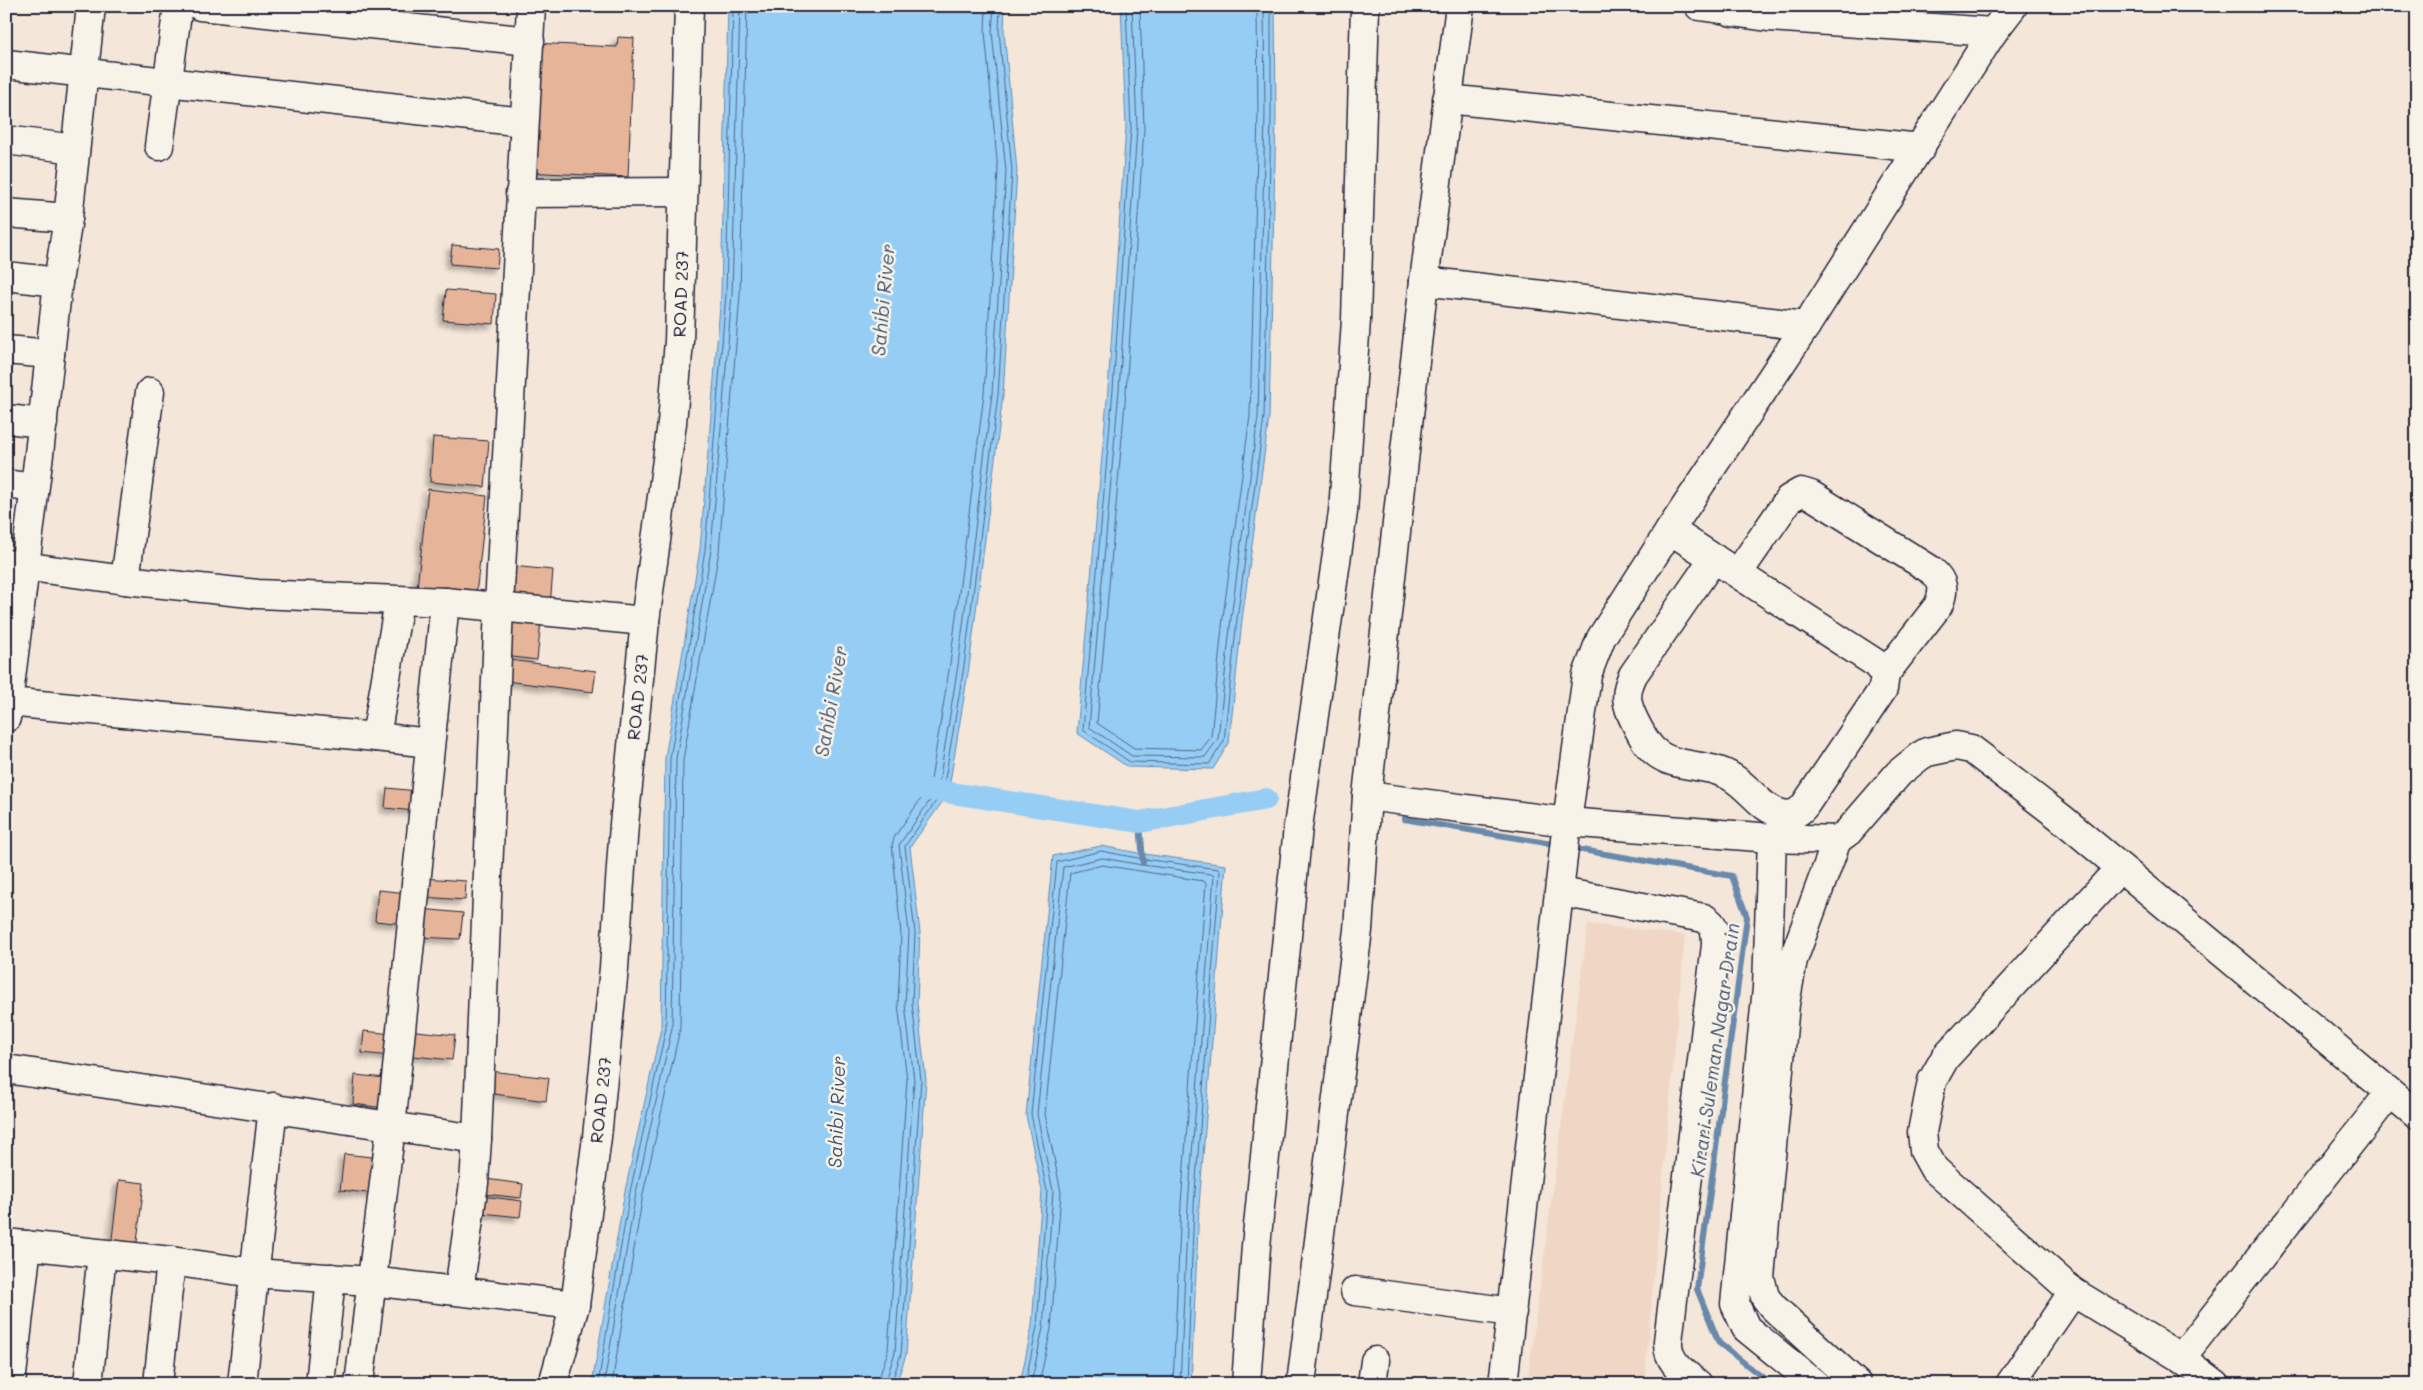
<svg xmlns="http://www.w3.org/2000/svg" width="2423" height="1390" viewBox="0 0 2423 1390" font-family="Mali,sans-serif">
	<defs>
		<filter id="shadow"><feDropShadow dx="-4.5" dy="4.5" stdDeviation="2.5" flood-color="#0004"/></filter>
	</defs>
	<rect width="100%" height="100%" fill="#f4e6d8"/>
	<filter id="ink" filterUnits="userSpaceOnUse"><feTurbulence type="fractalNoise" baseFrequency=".02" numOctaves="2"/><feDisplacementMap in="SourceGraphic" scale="10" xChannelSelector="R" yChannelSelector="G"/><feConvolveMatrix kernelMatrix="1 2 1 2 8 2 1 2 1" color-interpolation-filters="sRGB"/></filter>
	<g filter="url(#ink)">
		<path fill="#f0d7c5" d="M1588,924l97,11 -40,439 12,10h-130z"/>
		<g fill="#96cdf5" stroke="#6889ab">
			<path d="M728,6h277l-1,25 13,140 -14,224 -34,272 -21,127 -38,53 10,86 -3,70 9,77 -20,275 -10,29h-304l33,-193 36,-163 4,-270 35,-209 21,-255z"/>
			<path d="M1121,6h154l1,109 -7,303 -27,202 -13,123 -16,26 -85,-2 -51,-34 31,-344 18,-262z"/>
			<path d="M1101,846l43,8 82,11 -27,341 -8,178h-171l12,-58 10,-135 -16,-76 27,-259z"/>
		</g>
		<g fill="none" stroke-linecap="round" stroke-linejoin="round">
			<g stroke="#506685" stroke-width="1">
				<path d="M1126,6l5,122 -18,262 -30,340 47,32 79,2 15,-23 13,-122 27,-202 7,-302v-109"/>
				<path d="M1132,6l5,122 -18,262 -30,337 43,29 73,1 13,-18 13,-121 27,-201 7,-303 -1,-108"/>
				<path d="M1140,6l4,123 -18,262 -29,332 37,25 67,2 10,-13 12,-120 27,-201 8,-302 -1,-108"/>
				<path d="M598,1384l32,-192 36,-164 4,-269 35,-209 21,-256 7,-288"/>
				<path d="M604,1384l32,-191 36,-165 4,-269 35,-209 21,-256 8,-288"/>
				<path d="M612,1384l31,-190 37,-165 3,-269 36,-209 21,-256 7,-289"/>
				<path d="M877,1384l11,-33 19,-271 -9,-76 3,-70 -9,-90 3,-8 35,-50 20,-122 34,-270 14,-223 -13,-139 1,-26"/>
				<path d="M885,1384l10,-32 19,-272 -9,-76 4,-71 -10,-88 39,-56 20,-124 34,-271 14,-223 -14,-139 2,-26"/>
				<path d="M891,1384l10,-30 20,-274 -9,-77 3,-70 -10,-87 38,-55 21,-125 34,-271 14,-224 -13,-140 1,-25"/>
				<path d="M1025,1384l12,-57 10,-136 -16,-77 26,-252 44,-11 42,8 75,10 2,2 -26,334 -7,179"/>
				<path d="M1031,1384l12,-56 10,-137 -16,-77 26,-247 39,-9 40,7 69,9 3,2 -26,329 -8,179"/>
				<path d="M1039,1384l12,-55 10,-137 -16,-78 25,-241 32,-8 101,16 3,2 -25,321 -8,180"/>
			</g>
			<g stroke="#6889ab" stroke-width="6">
				<path d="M1404,819l154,26"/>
				<path d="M1140,822l3,41"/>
				<path d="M1571,848l161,28 15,41 -50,372 22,54 52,41"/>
			</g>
			<path stroke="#96cdf5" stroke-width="22" d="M919,788l221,34 126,-23"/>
		</g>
		<g fill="#e6b498" stroke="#22223b" filter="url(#shadow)">
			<path d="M618,37l16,1 -6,139 -103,-5 7,-129 85,4z"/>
			<path d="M452,245l47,4 -2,19 -47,-4z"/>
			<path d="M446,290l50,4 -2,30 -51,-4z"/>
			<path d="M433,437l56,4 -4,46 -55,-5z"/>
			<path d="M428,489l59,7 -11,99 -59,-7z"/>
			<path d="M511,566l42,4 -3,36 -42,-4z"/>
			<path d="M510,618l31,3 -4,39 -32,-4z"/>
			<path d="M509,660l87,11 -3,21 -87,-11z"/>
			<path d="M387,788l30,3 -2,20 -30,-3z"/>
			<path d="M424,878l42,3 -1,19 -42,-3z"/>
			<path d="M378,890l30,3 -4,31 -29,-3z"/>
			<path d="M421,909l42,4 -3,26 -42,-2z"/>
			<path d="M407,1030l48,5 -3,25 -48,-5z"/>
			<path d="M364,1031l28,3 -2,22 -28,-3z"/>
			<path d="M490,1071l59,7 -3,23 -59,-8z"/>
			<path d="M355,1075l31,3 -2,30 -31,-4z"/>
			<path d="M344,1154l37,4 -4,36 -37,-4z"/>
			<path d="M478,1178l45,6 -2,14 -45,-5z"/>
			<path d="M119,1180l25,3 -8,67 -25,-3z"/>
			<path d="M473,1195l49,6 -2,16 -48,-5z"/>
		</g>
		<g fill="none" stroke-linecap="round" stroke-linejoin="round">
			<g stroke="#22223b" stroke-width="31">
				<g id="minor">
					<path d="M200,6l330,35"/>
					<path d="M1699,6l29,4"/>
					<path d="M1727,6l5,6 36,5 225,15"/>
					<path d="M6,64l518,58"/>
					<path d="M1447,99l474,49"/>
					<path d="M6,140l69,9"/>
					<path d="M159,146l19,-140"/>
					<path d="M520,193l163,-1"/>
					<path d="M6,213l62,5"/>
					<path d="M6,276l52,6"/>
					<path d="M1424,281l382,45"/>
					<path d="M6,350l44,4"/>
					<path d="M6,419l37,4"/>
					<path d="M6,484l28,4"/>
					<path d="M1670,530l207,134 8,10 -2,15 -78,116c-6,8 -13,11 -23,9 -21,-5 -31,-25 -49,-36 -23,-16 -58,-8 -79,-27 -8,-7 -14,-19 -19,-29 -9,-18 -11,-28 -2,-47l81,-117"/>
					<path d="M8,564l117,16 133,14 187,8 200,19"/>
					<path d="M1738,573l51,-74 12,-7 10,3 120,75c13,11 14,20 7,36l-53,68"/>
					<path d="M125,580l25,-188"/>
					<path d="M8,702l368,35 23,-136"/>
					<path d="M6,718l33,-264 19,-172 10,-64 23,-212"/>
					<path d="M376,737l54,6"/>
					<path d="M1367,796l200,26 205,16 65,2 11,-8 51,-59 21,-17 7,-4 29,-6 15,3 89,68 357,298"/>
					<path d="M1772,838l-5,150 -32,316 11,24 69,56"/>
					<path d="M1837,840l-44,120 -8,44 -25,273 5,20 8,10 84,77"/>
					<path d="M2120,868l-175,190 -13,23 -10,51 2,19 10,18 139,123 108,66 34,26"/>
					<path d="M1560,892l144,26c11,6 12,15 12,27l-48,396c-1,21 15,31 30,43"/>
					<path d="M6,1069l471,70"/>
					<path d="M6,1243l165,18 83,12 116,8 205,24"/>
					<path d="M459,1291l15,-108 3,-44 22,-532 32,-601"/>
					<path d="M1355,1291l157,21"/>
					<path d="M2181,1358l208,-264"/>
					<path d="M11,1384l16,-139"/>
					<path d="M88,1384l14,-130"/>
					<path d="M158,1384l13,-123"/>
					<path d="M242,1384l31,-277"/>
					<path d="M320,1384l11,-106"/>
					<path d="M359,1384l32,-257 54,-525"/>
					<path d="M553,1384l22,-79 22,-168 17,-169 10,-144 21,-203 27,-198 7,-82 10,-335"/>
					<path d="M1246,1384l10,-138 42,-419 45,-315 13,-192 9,-314"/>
					<path d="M1301,1384l57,-454 9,-134 26,-237 31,-278 36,-275"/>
					<path d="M1372,1384l3,-23"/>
					<path d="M1503,1384l64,-562 20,-147 14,-37 69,-108 136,-204 187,-294 20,-26"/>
					<path d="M2010,1384l63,-92"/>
				</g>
			</g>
			<use href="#minor" stroke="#f7f3e8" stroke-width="28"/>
		</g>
	</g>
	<g text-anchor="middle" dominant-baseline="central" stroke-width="5" stroke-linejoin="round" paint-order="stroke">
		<g font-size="18" fill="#22223b" stroke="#f7f3e8">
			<text transform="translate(680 294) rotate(-88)">ROAD 237</text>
			<text transform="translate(637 697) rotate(-84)">ROAD 237</text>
			<text transform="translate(600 1100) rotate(-84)">ROAD 237</text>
		</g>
		<g font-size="19" font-style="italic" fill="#455573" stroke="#f7f3e8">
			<text transform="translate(882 300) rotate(-85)">Sahibi River</text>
			<text transform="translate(830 701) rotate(-80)">Sahibi River</text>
			<text transform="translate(1714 1050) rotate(-82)">Kirari Suleman Nagar Drain</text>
			<text transform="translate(836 1112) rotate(-88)">Sahibi River</text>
		</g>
	</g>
	<rect width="2423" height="1390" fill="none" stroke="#f7f3e8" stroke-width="25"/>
	<rect x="12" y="12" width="2398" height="1365" fill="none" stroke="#22223b" stroke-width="2" filter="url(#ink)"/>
</svg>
